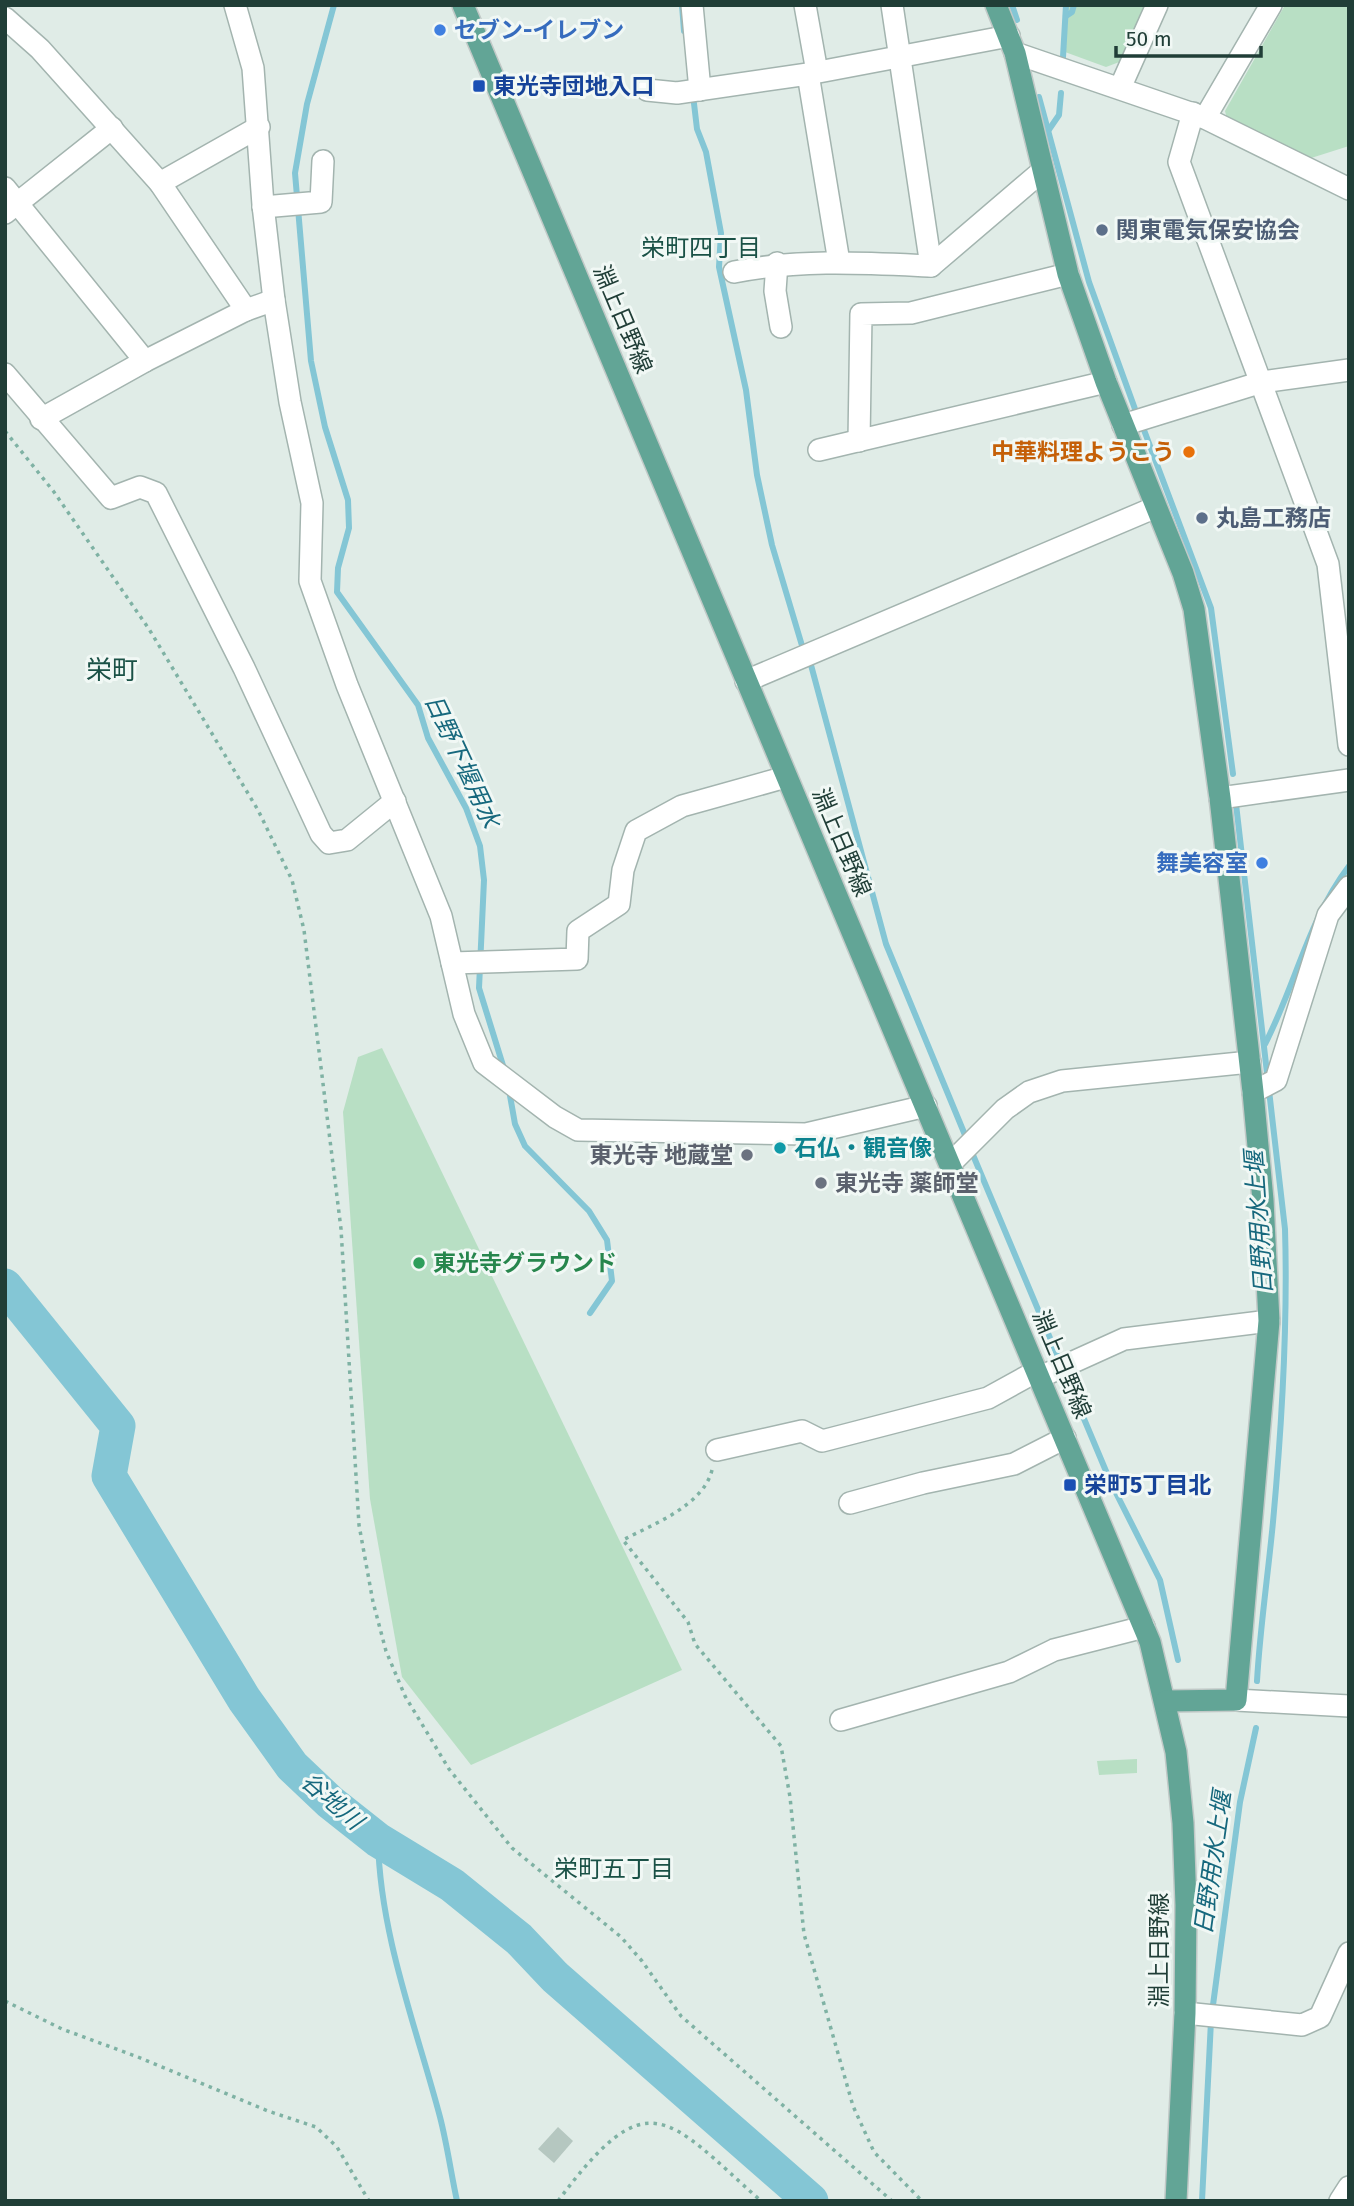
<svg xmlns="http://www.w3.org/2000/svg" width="1354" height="2206" viewBox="0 0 1354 2206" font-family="'Fira Sans','Noto Sans JP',sans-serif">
	<rect width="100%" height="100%" fill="#e0ece7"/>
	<g fill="#b8dfc4">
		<path d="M1067,5h77l-22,56 -16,6 -41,-15z"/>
		<path d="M1285,5h64v141l-41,13 -81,-40 -2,-8z"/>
		<path d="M382,1048l300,622 -211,95 -69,-88 -32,-178 -27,-387 15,-55z"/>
		<path d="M1137,1759v14l-38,2 -2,-14z"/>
	</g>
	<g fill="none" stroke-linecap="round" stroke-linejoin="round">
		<g stroke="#84c6d5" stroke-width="6">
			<path d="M334,5l-27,99 -12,69 16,188 14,66 23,73 1,28 -11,40 -1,24 81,113 10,33 38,70 14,38 4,34 -5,108 26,84"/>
			<path d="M682,5l2,26"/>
			<path d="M1012,5l5,15"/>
			<path d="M1066,16l6,-4 2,-7"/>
			<path d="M1063,57l3,-52"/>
			<path d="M693,95l4,34 9,23 15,81 -2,34 27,123 11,85 15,70 31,104"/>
			<path d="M1039,97l50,185 46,127"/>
			<path d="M1048,131l11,-16 2,-22"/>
			<path d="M1144,430l67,178 22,166"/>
			<path d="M811,665l75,279 79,191"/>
			<path d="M1236,804l49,425c3,98 -3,195 -12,293 -5,53 -13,106 -16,159"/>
			<path d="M1265,1044c31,-60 43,-124 84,-178"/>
			<path d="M509,1090l6,34 10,22 64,65 18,29 5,41 -22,32"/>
			<path d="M973,1155l138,328 49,97 18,80"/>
			<path d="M378,1840c2,95 38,186 62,277 7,27 11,56 17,84"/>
			<path d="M1213,2005l27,-203 16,-74"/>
			<path d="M1202,2201l9,-180"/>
		</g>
		<path stroke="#84c6d5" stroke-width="35" d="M5,1286l113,140 -9,50 135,223 48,67 38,36 48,38 74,45 67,54 36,38 256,224"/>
	</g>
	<path fill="#b5c7c0" d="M558,2127l15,14 -19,22 -16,-14z"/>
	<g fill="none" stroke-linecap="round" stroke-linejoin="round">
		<g stroke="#a3b4af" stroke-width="24">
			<g id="minor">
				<path d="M235,5l18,63 10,137 11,95"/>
				<path d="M692,5l8,85"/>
				<path d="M805,5l12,67"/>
				<path d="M892,5l39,261"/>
				<path d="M5,18l35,31 120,134 86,127 28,-10 16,102 22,101 -2,78 37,104 94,231 23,98 20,49 71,54 23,13 228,4 120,-28"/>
				<path d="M1015,53l190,65 144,71"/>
				<path d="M808,74l31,188"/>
				<path d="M1120,88l37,-83"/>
				<path d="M647,90l30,3 131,-19 201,-38"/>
				<path d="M1193,113l-14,49 149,402 21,181"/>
				<path d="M1205,118l66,-113"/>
				<path d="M160,183l99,-56"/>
				<path d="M5,188l140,173 101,-51"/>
				<path d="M263,207l58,-5 2,-41"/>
				<path d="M5,213l107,-85"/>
				<path d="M777,263l-2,28 6,36"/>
				<path d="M734,272c66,-13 130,-9 197,-6l110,-94"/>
				<path d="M5,374l106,124 29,-11 16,6 88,175 77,166 8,9 18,-3 48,-39"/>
				<path d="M41,419l104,-58"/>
				<path d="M1123,425l139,-43 87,-12"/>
				<path d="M859,441l2,-127 50,-1 157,-39"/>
				<path d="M819,450l287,-68"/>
				<path d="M746,681l410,-174"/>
				<path d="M1220,798l129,-18"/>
				<path d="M452,963l125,-4 1,-28 41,-27 4,-34 13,-39 46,-25 104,-29"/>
				<path d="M1253,1092l23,-12 52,-165 21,-28"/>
				<path d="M950,1164l55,-55 24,-17 33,-11 188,-19"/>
				<path d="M1040,1377l84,-38 145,-18"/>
				<path d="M717,1450l85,-19 20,10 166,-43 49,-27"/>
				<path d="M850,1503l73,-20 91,-19 51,-26"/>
				<path d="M1236,1700l113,6"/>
				<path d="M841,1720l168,-48 45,-22 90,-23"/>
				<path d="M1185,2013l117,12 18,-8 29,-64"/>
				<path d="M1340,2201l9,-14"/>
			</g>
		</g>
		<g stroke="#c1c9c7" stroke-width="24">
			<g id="major">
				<path d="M463,5l687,1637 26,110 7,71 3,82 -1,108 -9,188"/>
				<path d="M996,5l19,48 53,221 38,108 77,191 11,36 26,189 33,294 10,108 6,121 -33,379 -70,1"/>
			</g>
		</g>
		<g stroke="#7fb2a4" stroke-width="3.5" stroke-dasharray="3.5 5" stroke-linecap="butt">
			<path d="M5,431l49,61 95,137 109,181 34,70 12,50 37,299 18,296 14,77 13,49 19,45 44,73 63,79 109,89 21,24 39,55 211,185"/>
			<path d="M712,1470c-9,36 -59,54 -89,70l65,82 7,22 86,102 9,51 14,137 49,172 21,46 48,49"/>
			<path d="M5,2001l57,28 76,28 130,54 48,16 21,20 32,54"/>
			<path d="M558,2201c90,-121 108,-85 203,0"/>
		</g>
		<use href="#minor" stroke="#fff" stroke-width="21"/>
		<use href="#major" stroke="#62a596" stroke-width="21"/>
	</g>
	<g fill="#3f7fe0" stroke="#f1f8f5" stroke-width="2.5">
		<circle cx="440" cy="30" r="7"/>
		<circle cx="1262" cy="863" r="7"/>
	</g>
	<g fill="#1a4fb4" stroke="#f1f8f5" stroke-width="2.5">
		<rect x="472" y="79" width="14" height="14" rx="3.5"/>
		<rect x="1063" y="1478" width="14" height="14" rx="3.5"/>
	</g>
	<g fill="#5c6f8a" stroke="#f1f8f5" stroke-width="2.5">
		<circle cx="1102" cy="230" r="7"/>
		<circle cx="1202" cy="518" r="7"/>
	</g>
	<circle fill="#e8710a" stroke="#f1f8f5" stroke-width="2.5" cx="1189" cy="452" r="7"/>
	<circle fill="#0f9aa8" stroke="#f1f8f5" stroke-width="2.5" cx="780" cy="1148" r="7"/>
	<g fill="#6b7280" stroke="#f1f8f5" stroke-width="2.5">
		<circle cx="747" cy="1155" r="7"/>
		<circle cx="821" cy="1183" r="7"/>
	</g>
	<circle fill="#2e9e5b" stroke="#f1f8f5" stroke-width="2.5" cx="419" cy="1263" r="7"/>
	<g text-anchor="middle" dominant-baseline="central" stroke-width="6" stroke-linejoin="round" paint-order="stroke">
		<g font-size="23" font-weight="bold" fill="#366cbe" stroke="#f1f8f5" text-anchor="start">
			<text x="454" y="30">セブン-イレブン</text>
			<text x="1248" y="863" text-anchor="end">舞美容室</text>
		</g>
		<g font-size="23" font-weight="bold" fill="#164399" stroke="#f1f8f5" text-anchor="start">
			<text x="493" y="86">東光寺団地入口</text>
			<text x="1084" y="1485">栄町5丁目北</text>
		</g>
		<g font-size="23" font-weight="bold" fill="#4e5e75" stroke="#f1f8f5" text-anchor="start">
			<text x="1116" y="230">関東電気保安協会</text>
			<text x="1216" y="518">丸島工務店</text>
		</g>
		<g font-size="23" fill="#203e37" stroke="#f1f8f5">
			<text transform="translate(623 319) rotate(67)">淵上日野線</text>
			<text transform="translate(842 842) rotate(67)">淵上日野線</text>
			<text transform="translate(1062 1364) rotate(67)">淵上日野線</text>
			<text transform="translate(1159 1950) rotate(-90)">淵上日野線</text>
		</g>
		<g font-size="23" font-weight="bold" fill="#c56008" stroke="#f1f8f5" text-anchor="end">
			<text x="1175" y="452">中華料理ようこう</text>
		</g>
		<g font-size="23" font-weight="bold" fill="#0d838f" stroke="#f1f8f5" text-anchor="start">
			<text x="794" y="1148">石仏・観音像</text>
		</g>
		<g font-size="23" font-weight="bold" fill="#5b616d" stroke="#f1f8f5" text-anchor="end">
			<text x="733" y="1155">東光寺 地蔵堂</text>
			<text x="835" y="1183" text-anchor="start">東光寺 薬師堂</text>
		</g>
		<g font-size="23" font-weight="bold" fill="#27864d" stroke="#f1f8f5" text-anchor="start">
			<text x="433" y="1263">東光寺グラウンド</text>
		</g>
		<g font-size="24" fill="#1a5146" stroke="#f1f8f5">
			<text x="701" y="248">栄町四丁目</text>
			<text x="614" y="1869">栄町五丁目</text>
		</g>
		<g font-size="24" font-style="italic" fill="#16687d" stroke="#f1f8f5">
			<text transform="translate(462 761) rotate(65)">日野下堰用水</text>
			<text transform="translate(1259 1223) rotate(-94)">日野用水上堰</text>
			<text transform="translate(332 1801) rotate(41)">谷地川</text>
			<text transform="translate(1213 1863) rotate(-82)">日野用水上堰</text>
		</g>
		<g font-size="26" fill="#1a5146" stroke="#f1f8f5">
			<text x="112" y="670">栄町</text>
		</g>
	</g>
	<rect width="1354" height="2206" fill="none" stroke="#203e37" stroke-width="14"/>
	<path d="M1116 46v10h145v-10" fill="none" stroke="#203e37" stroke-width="3.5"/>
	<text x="1126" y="46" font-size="21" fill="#203e37" stroke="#f1f8f5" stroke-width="5" paint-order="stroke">50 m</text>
</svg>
